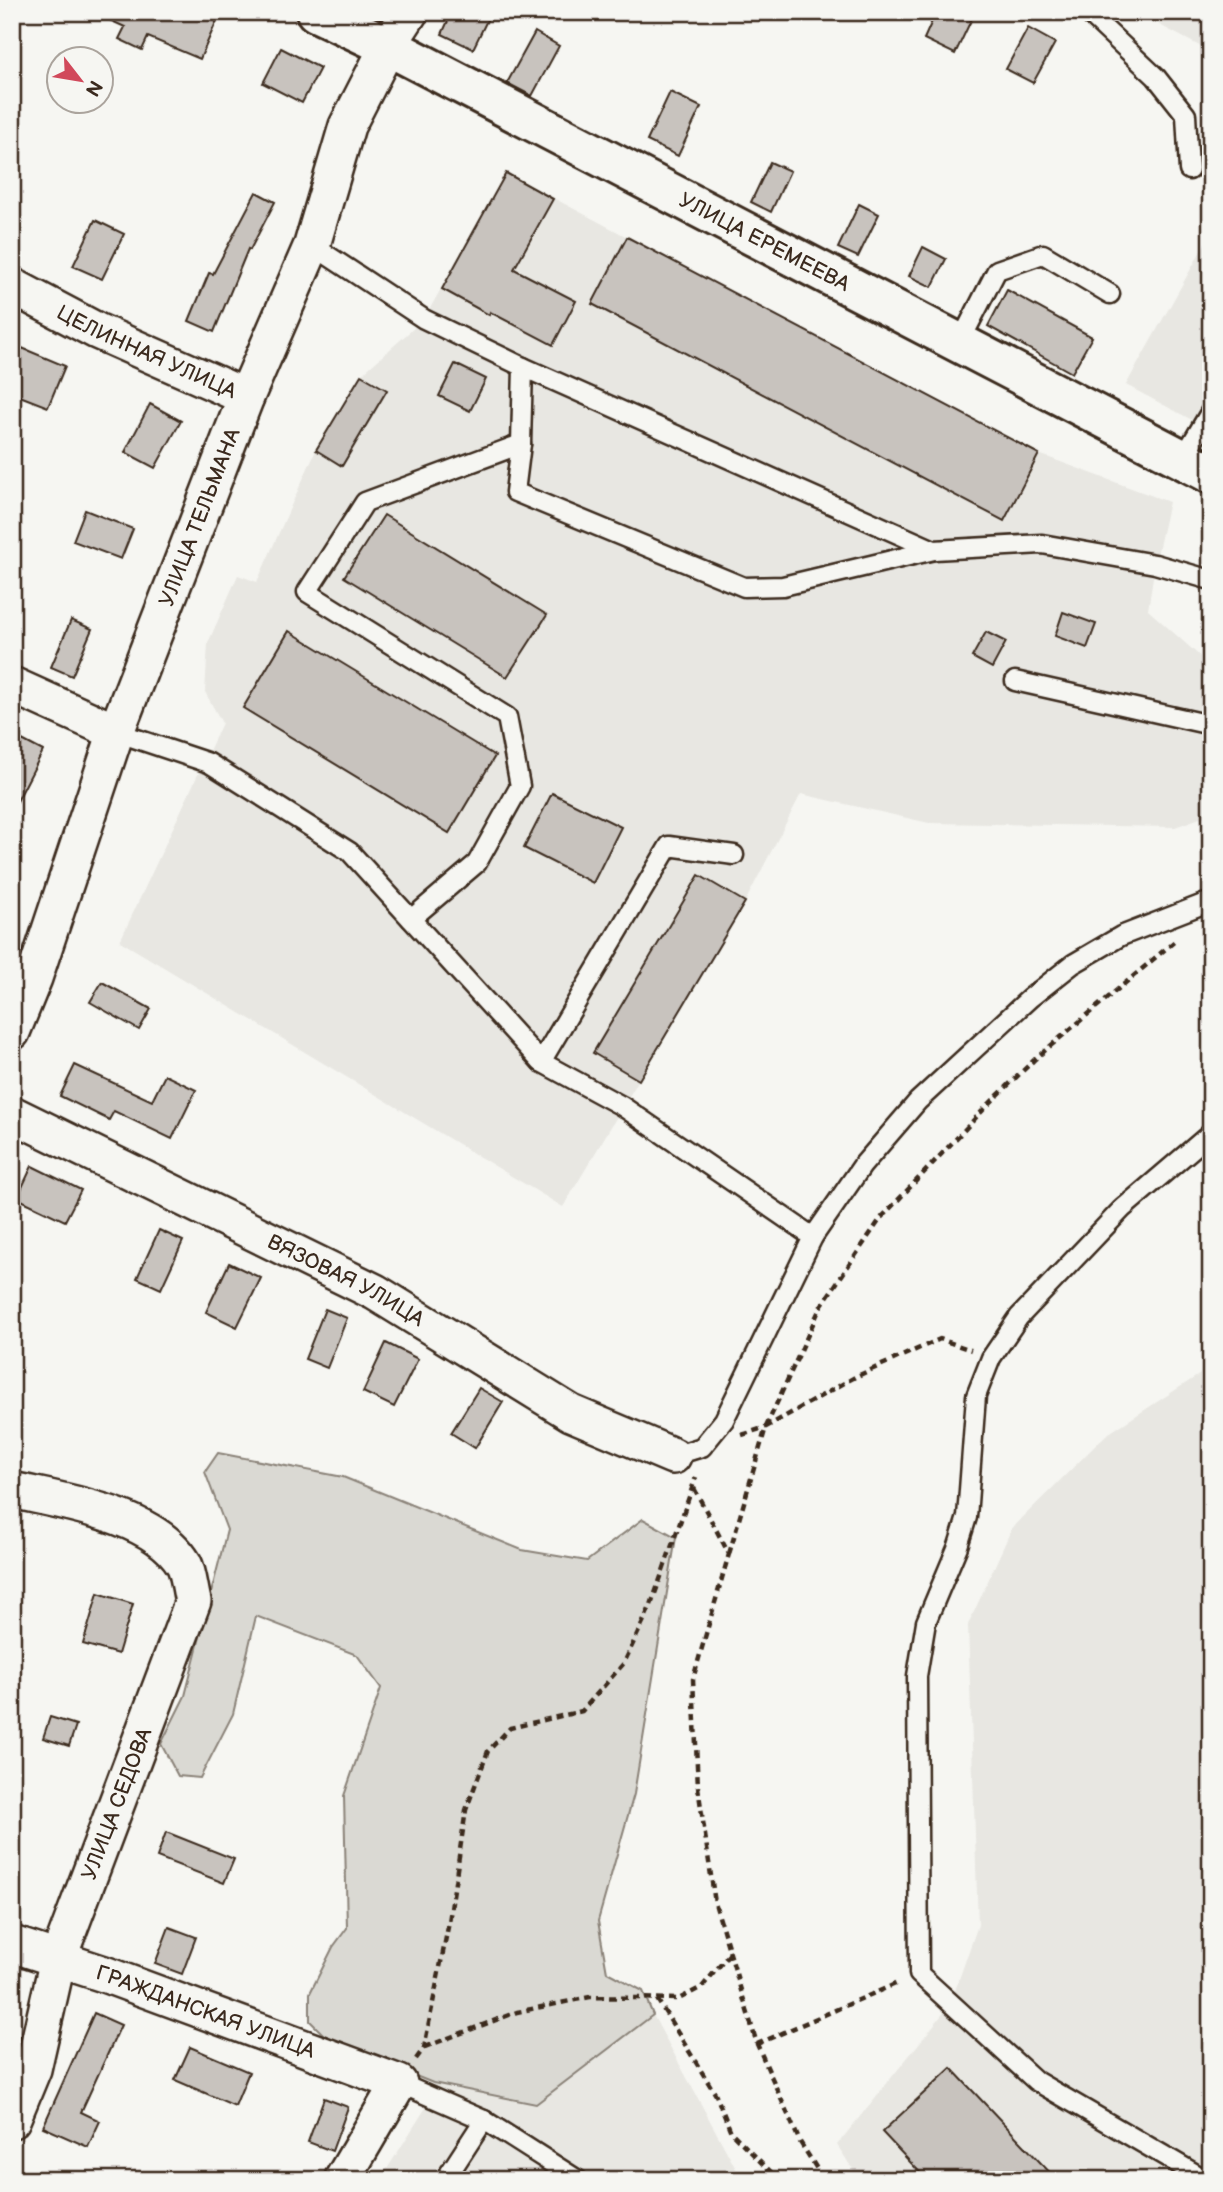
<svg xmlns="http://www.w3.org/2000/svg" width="1223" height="2192" viewBox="0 0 1223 2192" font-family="'Balsamiq Sans',sans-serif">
	<rect width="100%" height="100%" fill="#f6f6f2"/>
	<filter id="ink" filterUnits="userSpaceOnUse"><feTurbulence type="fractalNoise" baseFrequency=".0143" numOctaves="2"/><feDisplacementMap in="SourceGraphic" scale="14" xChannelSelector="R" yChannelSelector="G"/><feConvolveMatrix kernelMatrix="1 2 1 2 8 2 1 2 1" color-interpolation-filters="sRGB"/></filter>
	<g filter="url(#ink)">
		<g fill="#e8e7e2">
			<path d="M1135,12h76v40z"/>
			<path d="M506,173l533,281 130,48 -14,62 -7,46 63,56v148l-36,13 -246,-4 -128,-29 -56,108 -182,305 -443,-266 102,-218 -17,-31 3,-49 30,-68 19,7 59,-132 45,-75 63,-56z"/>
			<path d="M1211,233v197l-85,-45z"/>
			<path d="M1211,1367v813h-351l-23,-35 113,-140 28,-80 -10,-300 44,-97 94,-93z"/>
			<path d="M653,2015l89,165h-362l52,-82 1,-15 103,21z"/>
		</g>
		<path fill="#dad9d3" stroke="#8a8278" stroke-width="2" d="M218,1453l125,24 179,73 65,11 56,-42 33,18 -42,257 -36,127 9,51 36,19 10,24 -117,89 -103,-21 -102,-41 -21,-21v-28l23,-46 14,-19 -3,-132 37,-108 -24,-33 -101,-39 -23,98 -33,64 -22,-2 -17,-32 24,-48 42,-166 -22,-58z"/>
		<g fill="#c8c3be" stroke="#3b2a1e" stroke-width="2">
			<path d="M92,12h114l12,6 -18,41 -52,-22 -6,13 -23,-11 6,-12z"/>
			<path d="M452,12h39l-18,37 -31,-15z"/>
			<path d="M936,12h39l-20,42 -31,-15z"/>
			<path d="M1028,28l27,15 -22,40 -27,-14z"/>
			<path d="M535,32l24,14 -27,50 -25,-13z"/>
			<path d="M281,48l39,20 -18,35 -39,-20z"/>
			<path d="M670,92l31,15 -23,49 -31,-15z"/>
			<path d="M770,162l20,9 -19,41 -20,-10z"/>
			<path d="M506,173l47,26 -39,70 62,32 -23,44 -63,-33 -1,3 -47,-26z"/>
			<path d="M256,192l19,10 -25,48 -2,-1 -34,83 -25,-11 20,-48 4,1z"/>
			<path d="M859,204l20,10 -21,43 -20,-9z"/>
			<path d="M95,220l29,14 -22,45 -29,-13z"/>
			<path d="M627,237l412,217 -35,67 -412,-217z"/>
			<path d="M923,247l23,12 -14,28 -23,-11z"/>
			<path d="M1007,290l85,47 -20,36 -84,-47z"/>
			<path d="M22,348l43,18 -17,41 -36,-14v-22z"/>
			<path d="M455,364l31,15 -16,32 -31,-15z"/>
			<path d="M361,375l26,15 -45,76 -26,-16z"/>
			<path d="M150,404l31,17 -26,47 -30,-16z"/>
			<path d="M85,510l48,19 -12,30 -48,-18z"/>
			<path d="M384,515l163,100 -40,62 -163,-100z"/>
			<path d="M1063,612l33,12 -9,24 -32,-12z"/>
			<path d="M71,620l21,9 -20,47 -21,-9z"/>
			<path d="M289,631l206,125 -46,77 -206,-125z"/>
			<path d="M986,632l20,10 -14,26 -20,-11z"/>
			<path d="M22,740l21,11 -31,60v-53z"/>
			<path d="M552,793l69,34 -28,56 -69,-35z"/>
			<path d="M699,875l46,27 -106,178 -46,-27z"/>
			<path d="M102,982l49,27 -12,21 -49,-28z"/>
			<path d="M75,1065l77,36 13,-26 31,15 -24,49 -58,-28 -5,9 -49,-24z"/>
			<path d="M32,1166l49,24 -16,31 -48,-23z"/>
			<path d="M159,1230l24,11 -22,48 -24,-11z"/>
			<path d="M229,1263l32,15 -24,49 -31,-15z"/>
			<path d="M325,1309l22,9 -20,50 -22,-9z"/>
			<path d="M386,1343l32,16 -24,48 -31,-15z"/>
			<path d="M479,1388l24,14 -28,46 -24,-15z"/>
			<path d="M98,1593l35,11 -15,50 -35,-10z"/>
			<path d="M50,1717l26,8 -7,21 -26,-8z"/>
			<path d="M166,1832l68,27 -10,24 -67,-26z"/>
			<path d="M169,1927l27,10 -14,37 -27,-10z"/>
			<path d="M94,2013l27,12 -40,87 19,9 -12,26 -45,-20z"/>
			<path d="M190,2047l59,25 -14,34 -60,-26z"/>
			<path d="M951,2068l106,112h-130l-45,-48z"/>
			<path d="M324,2098l24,9 -16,44 -24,-9z"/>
		</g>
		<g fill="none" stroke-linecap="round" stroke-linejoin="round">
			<g stroke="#3b2a1e" stroke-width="23">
				<g id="service">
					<path d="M1087,12l69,65 30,38 3,55"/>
					<path d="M312,245l112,74 99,48 411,183 108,-6 113,20 56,16"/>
					<path d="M960,342l37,-72 46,-16 67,40"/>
					<path d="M523,367l-2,77 -6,48 229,95 39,-1 151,-36"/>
					<path d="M1183,458l28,-47"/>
					<path d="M1015,681l196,44"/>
					<path d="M116,732l93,31 141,89 191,210 81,44 191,131"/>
					<path d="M411,919l66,-56 43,-77 -13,-69 -200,-125 58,-90 156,-58"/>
					<path d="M541,1062l128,-216 65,9"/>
					<path d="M673,1456l29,-9 22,-27 89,-183 49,-71 56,-65 112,-103 43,-34 48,-28 90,-35"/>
					<path d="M399,2083l85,37 94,60"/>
					<path d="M445,2180l39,-60"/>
					<path d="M1206,2180l-170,-99 -117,-107 -2,-298 9,-54 32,-76 9,-29 9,-121 15,-38 28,-41 103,-108 89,-76"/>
				</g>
			</g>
			<g stroke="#3b2a1e" stroke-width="40">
				<g id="minor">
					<path id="s1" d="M12,286l85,45 149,66"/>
					<path d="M12,685l104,47"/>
					<path id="s2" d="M12,1032l22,-54 82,-246 130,-335 66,-152 35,-119 41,-80 22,-34"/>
					<path id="s3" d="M12,1114l363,178 196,121 102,43"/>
					<path d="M12,1490c52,12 142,24 172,74 5,10 6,26 9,37l-135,358 -25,110 -21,51"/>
					<path id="s4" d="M12,1944l92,30 295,109 -57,97"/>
				</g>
			</g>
			<g stroke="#3b2a1e" stroke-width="44">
				<g id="tertiary">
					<path id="s5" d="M316,12l72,34 823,428"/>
				</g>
			</g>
			<g stroke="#3b2a1e" stroke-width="4.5" stroke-dasharray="7 5" stroke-linecap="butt">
				<path d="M742,1435l24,-8 89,-50 85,-38 31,11"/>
				<path d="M694,1488l35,66 -36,125 5,108 17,116 42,141 43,98 24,38"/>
				<path d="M729,1554l37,-127 55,-121 60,-88 105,-111 49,-48 140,-118"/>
				<path d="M657,1999l59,96 15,37 48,48"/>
				<path d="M757,2044l143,-62"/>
				<path d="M425,2047l92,-35 73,-15 89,2 23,-12 29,-35"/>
				<path d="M416,2059l8,-11 25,-126 17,-112 22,-59 22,-23 72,-17 42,-48 27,-58 45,-128"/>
			</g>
			<use href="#service" stroke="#f6f6f2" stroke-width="18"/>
			<use href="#minor" stroke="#f6f6f2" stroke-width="35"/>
			<use href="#tertiary" stroke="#f6f6f2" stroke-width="38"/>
		</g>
	</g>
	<g text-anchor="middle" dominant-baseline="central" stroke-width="5" stroke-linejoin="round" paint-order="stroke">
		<g font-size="21" fill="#3b2a1e" stroke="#f6f6f2">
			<text stroke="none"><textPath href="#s5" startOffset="504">УЛИЦА ЕРЕМЕЕВА</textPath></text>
			<text stroke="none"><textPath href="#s1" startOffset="150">ЦЕЛИННАЯ УЛИЦА</textPath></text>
			<text stroke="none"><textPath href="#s2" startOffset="548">УЛИЦА ТЕЛЬМАНА</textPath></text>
			<text stroke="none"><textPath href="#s3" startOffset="373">ВЯЗОВАЯ УЛИЦА</textPath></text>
			<text transform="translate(117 1804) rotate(-69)">УЛИЦА СЕДОВА</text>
			<text stroke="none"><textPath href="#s4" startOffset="205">ГРАЖДАНСКАЯ УЛИЦА</textPath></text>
		</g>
	</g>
	<rect width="1223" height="2192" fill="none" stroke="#f6f6f2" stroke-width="42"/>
	<rect x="21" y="21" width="1181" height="2150" fill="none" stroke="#3b2a1e" stroke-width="2.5" filter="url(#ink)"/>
	<g transform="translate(80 80) rotate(121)"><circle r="33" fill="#f6f6f2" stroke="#aba49d" stroke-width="2"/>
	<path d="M0-5L12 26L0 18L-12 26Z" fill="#d1495b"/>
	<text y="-10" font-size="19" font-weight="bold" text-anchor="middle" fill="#3b2a1e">N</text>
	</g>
</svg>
